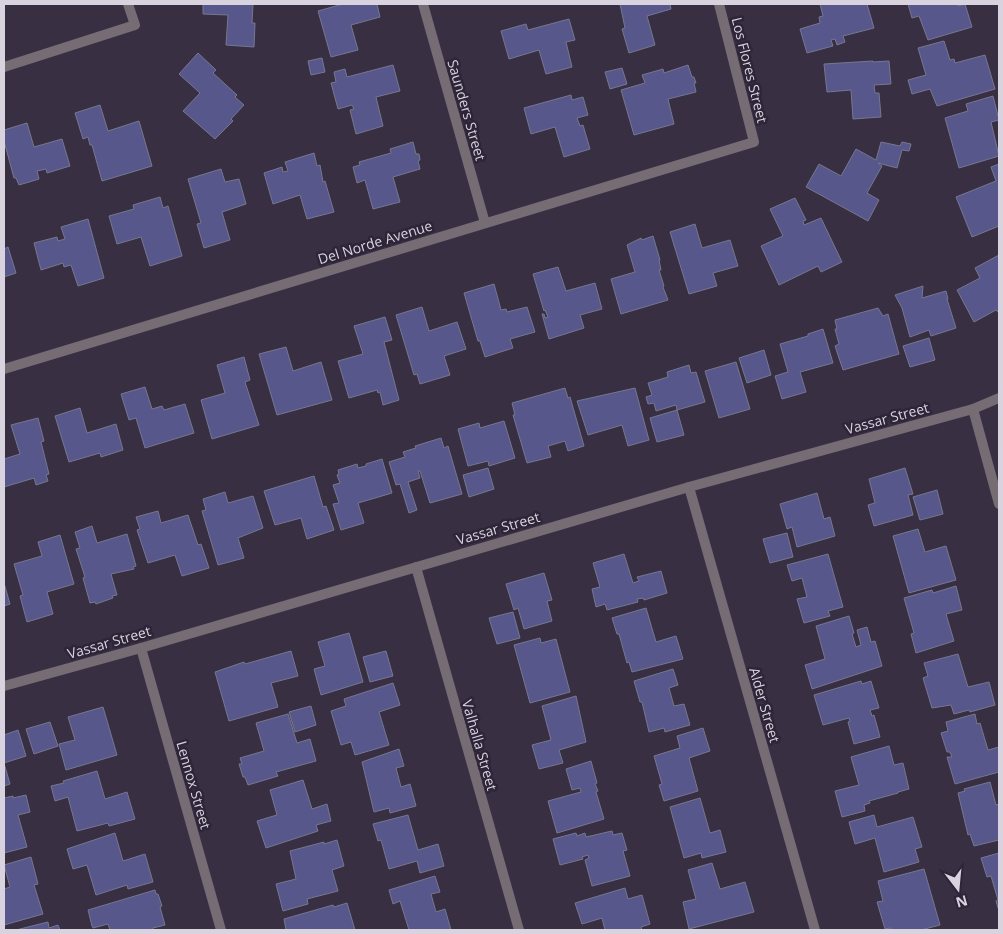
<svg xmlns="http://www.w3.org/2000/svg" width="1003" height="934" viewBox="0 0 1003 934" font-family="'Open Sans',sans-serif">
	<rect width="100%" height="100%" fill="#382f43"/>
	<g fill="#58578c" stroke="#76778f">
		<path d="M203,4h50l-1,19h3l-1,24 -28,-2 2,-30 -25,-1z"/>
		<path d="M343,4h34l3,13 -29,8 7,25 -27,7 -13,-46z"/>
		<path d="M620,4h50l1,5 -24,7 8,29 -26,8 -7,-24 3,-1z"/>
		<path d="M820,4h47l7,24 -31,8 2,6 -8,3 -2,-6 -4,1 2,6 -26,7 -7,-24 20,-6 -1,-6 4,-1z"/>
		<path d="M908,4h49l1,2 7,-2 7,23 -44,13 -9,-24 -7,2z"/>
		<path d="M569,19l6,21 -9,2 6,25 -26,7 -7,-24 -30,9 -8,-28 25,-7 2,6z"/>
		<path d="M944,41l6,19 4,-1 1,4 30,-8 10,34 -58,17 -7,-17 -18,5 -4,-14 18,-5 -8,-27z"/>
		<path d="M198,53l18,17 -3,3 24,22 -2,2 9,8 -13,14 2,2 -18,18 -32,-28 17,-18 -21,-19z"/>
		<path d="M322,58l3,14 -14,3 -3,-14z"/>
		<path d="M873,61v1l16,-1 2,23 -17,1 1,8h4l2,24 -28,2 -2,-29 -24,2 -3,-28z"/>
		<path d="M393,65l7,26 -24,6 7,29 -27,8 -6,-24 4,-1 -2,-4 -14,4 -7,-26 5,-1 -2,-10 11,-3 2,8z"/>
		<path d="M688,65l4,12h2l2,6h-2l2,9 -28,7 6,25 -40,11 -13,-45 24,-7 -3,-8 21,-6 1,4z"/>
		<path d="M622,68l5,16 -17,5 -5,-17z"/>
		<path d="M571,95l1,5 11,-3 5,18 -11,3 3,8 3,-1 7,24 -26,8 -9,-30 -24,7 -7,-26z"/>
		<path d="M993,96l6,24 -8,2 8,34 -40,12 -14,-50 23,-7 -2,-7z"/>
		<path d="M100,105l8,26 31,-10 13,45 -50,15 -10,-36h-2l-2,-8 -5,2 -8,-26z"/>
		<path d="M27,123l7,24 28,-8 8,27 -23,7 -1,-4 -9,2 2,8 -20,6 -3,-7h-2l-10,-37v-11z"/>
		<path d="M413,142l3,12h3l1,6 -2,1 2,8 -27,8 7,25 -27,7 -8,-29 -8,3 -4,-16 7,-2 -1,-3 32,-9 -1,-4z"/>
		<path d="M881,142l19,4 2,-4 9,2 -2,7 -7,-1 -5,18 -19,-5 4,3 -15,27 12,7 -11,21 -62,-34 13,-23 22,12 15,-27 20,11z"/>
		<path d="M314,153l3,13 3,-1 3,17 2,-1 9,31 -27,7 -7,-24 -27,9 -9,-31 18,-6 1,5 5,-1 -3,-9z"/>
		<path d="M999,164v62l-27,11 -16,-40 40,-16 -5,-14z"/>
		<path d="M221,169l4,13 14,-3 7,25 -24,8 8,28 -26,8 -7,-24 4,-1 -13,-44z"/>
		<path d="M160,197l3,11 5,-2 14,50 -32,10 -9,-29 -24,7 -8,-28 25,-7 -1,-4z"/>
		<path d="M795,198l11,22 -3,1 1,4 17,-7 21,44 -21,10 -3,-6 -39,19 -18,-39 22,-10 -13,-27z"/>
		<path d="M88,219l16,59 -26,8 -7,-21 -7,2 -1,-4 -22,7 -7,-27 23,-6 1,4 7,-2 -4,-12z"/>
		<path d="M695,224l7,24 28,-8 8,26 -25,7 4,13 -28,8 -19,-62z"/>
		<path d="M653,236l7,24h-1l2,10h-2l5,16 -1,1 5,13 -47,14 -10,-35 24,-7 -8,-27 14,-7 1,2z"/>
		<path d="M8,247l8,26 -12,4v-28z"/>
		<path d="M999,255v58l-3,-3 -22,12 -17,-32 23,-12 -5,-10z"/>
		<path d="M558,267l8,24 29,-8 7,26 -22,6 4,13 -35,11 -7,-25h2l1,4 3,-1 -3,-7 -1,1 -11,-37z"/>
		<path d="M494,284l7,26 5,-1 1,3 20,-5 8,25 -25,7 3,9 -28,9 -5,-16h-2l-14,-48z"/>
		<path d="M923,286l-1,12 24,-7 2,8h-1l9,29 -25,8 -2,-6 -19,7 -8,-29 -7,-13z"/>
		<path d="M422,307l7,24 28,-9 9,27 -22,7 6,19 -30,9 -3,-10 -3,1 -18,-60z"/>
		<path d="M878,308l5,8 5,-2 11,40 -56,16 -8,-24 4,-2 -4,-15h2l-2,-9z"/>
		<path d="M385,317l7,23 -8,2 15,58 -16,5 -3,-13 -2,1 -1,-3 -28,8 -11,-37 25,-7 -9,-28z"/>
		<path d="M823,329l10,34 -33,9 6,20 -24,7 -7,-23 13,-4 -8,-28 28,-8v-2z"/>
		<path d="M929,338l6,22 -25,7 -7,-21z"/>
		<path d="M286,347l7,24 28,-9 11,38 -55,15 -18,-61z"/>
		<path d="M764,350l7,25 -24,8 -8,-25z"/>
		<path d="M244,357l6,23 -5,2 14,43 -47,14 -11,-39 24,-7 -8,-28z"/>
		<path d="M736,362l14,47 -31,9 -14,-47z"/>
		<path d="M689,365l2,8 5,-1 9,30 -28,8 -1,-5 -20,6 -2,-8 -6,1 -2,-7 6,-2 -4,-12 20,-6 -1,-5z"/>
		<path d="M145,387l7,22 10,-3 2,4 21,-6 9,29 -49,15 -9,-30 -7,2 -8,-26z"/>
		<path d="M565,388l3,10 2,-1 14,49 -16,5 -3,-10 -17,5 3,11 -24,6 -14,-48h2l-3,-12z"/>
		<path d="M635,388l14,52 -21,6 -6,-21 -34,10 -11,-34z"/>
		<path d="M80,408l7,25 29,-9 7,26 -22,7 -1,-4 -31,9 -14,-46z"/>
		<path d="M677,410l7,25 -27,7 -7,-24z"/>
		<path d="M38,418l6,23 -3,1 8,32 -3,1 2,6 -12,4 -2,-7 -30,9v-28l16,-5 -9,-29z"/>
		<path d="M504,421l11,37 -26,8 -1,-5 -20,5 -10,-37 21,-6 1,5z"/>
		<path d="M441,438l3,10 4,-2 14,48 -32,9 -10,-32h-2l2,7 -12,4 9,28 -8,3 -9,-29 -4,1 -7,-23 16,-5 -2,-5 13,-4 -1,-2z"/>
		<path d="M382,459l10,34 -34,10 6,20 -23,7 -8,-26 6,-1 -6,-18 7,-2 -3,-8 2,-1 -1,-4 19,-6 1,4 8,-2v-2z"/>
		<path d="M488,468l6,21 -25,8 -6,-22z"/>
		<path d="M905,468l8,26 -5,1 5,20 -39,11 -6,-21 7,-2 -6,-24z"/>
		<path d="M314,476l9,31 3,-1 8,24 -27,9 -6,-21 -26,7 -11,-34z"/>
		<path d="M937,490l6,24 -23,6 -7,-23z"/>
		<path d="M225,492l3,11 25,-7 10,32 -25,10 6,20 -26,7 -16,-54 4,-1 -3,-11z"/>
		<path d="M817,493l7,26 6,-2 5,19 -38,11 -5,-20 -5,2 -7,-25z"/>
		<path d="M158,511l3,12 27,-8 10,30 3,-1 8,24 -27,8 -7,-21 -27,8 -11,-33 3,-1 -4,-12z"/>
		<path d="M92,526l5,17 30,-9 9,32 -3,1 1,2 -23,5 6,21 -5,1 1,2 -17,6 -1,-2 -5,1 -7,-25 2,-1 -9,-28 4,-1 -5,-16z"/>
		<path d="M918,529l7,23 21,-6 10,34 -47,13 -16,-57z"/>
		<path d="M787,533l6,24 -23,6 -7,-24z"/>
		<path d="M60,535l14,49 -27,8 6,22 -26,8 -7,-26 3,-1 -9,-31 28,-8 -4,-14z"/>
		<path d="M624,554l9,29 6,-2 -2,-4 24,-6 6,22 -23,7 -1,-2 -6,1 1,3 -31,8 -2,-6 -9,3 -4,-18 8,-2 -7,-24z"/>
		<path d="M828,554l15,53 -15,4 2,5 -26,7 -7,-24 10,-2 -5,-19 -10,3 -5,-16z"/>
		<path d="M544,573l8,27 -5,1 5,20 -28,8 -6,-21 -4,2 -8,-26z"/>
		<path d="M4,583l6,21 -6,2z"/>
		<path d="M956,586l6,24 -16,4 8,27 -38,12 -5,-19 3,-1 -10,-35 28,-8 1,3z"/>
		<path d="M646,608l10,34 20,-6 7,23 -51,13 -3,-10 -2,1 -8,-29h-2l-5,-16z"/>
		<path d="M513,612l7,26 -23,6 -8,-26z"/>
		<path d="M849,616l5,17 -2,1 4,13 5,-2 -4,-15 10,-3 4,15 4,-1 7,25 -70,23 -7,-24 20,-6 -9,-33z"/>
		<path d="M349,633l14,49 -42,13 -7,-26 11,-3 -7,-24z"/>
		<path d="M540,638l1,5 15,-4 14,53 -40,11 -16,-58z"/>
		<path d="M291,651l7,25 -27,7 7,24 -49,14 -14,-49 29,-10 1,2z"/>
		<path d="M386,651l7,25 -23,6 -7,-25z"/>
		<path d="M958,654l10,33 21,-5 6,23 -25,7 -1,-2 -15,4 -3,-9 -19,3 -9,-30 5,-2 -4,-13z"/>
		<path d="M673,669l5,16 -9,3 5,18 10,-2 6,21 -25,7 -1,-4 -15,4 -7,-30h-2l-6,-21z"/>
		<path d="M861,681l1,3 9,-3 8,27 -9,2 2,6 2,-1 6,22 -26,7 -6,-22 2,-1 -1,-3 -26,7 -9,-30z"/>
		<path d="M393,683l7,22 -21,7 10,33 -34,10 -4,-13 -10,3 -10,-34 15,-5 -2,-7z"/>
		<path d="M576,696l10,46 -27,8 4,13 -24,6 -7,-24 19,-5 -9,-34z"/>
		<path d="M311,706l5,19 -21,7 -6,-20z"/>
		<path d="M103,707l14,48 -51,15 -7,-26 16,-4 -7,-23z"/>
		<path d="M288,714l9,29 13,-4 6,22 -40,11 2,4 -30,9 -3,-8h-2l-4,-13h3l-2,-6 24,-7 -8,-28z"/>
		<path d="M975,714l2,10 3,-1 8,27 11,-3v25l-44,12 -8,-27h5l-2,-5h-3l-6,-19 7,-2 -2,-9z"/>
		<path d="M50,722l8,24 -24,8 -8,-25z"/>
		<path d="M703,728l7,23 -21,7 9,33 -34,10 -5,-16 3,-1 -8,-28 26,-8 -3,-12z"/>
		<path d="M18,730l8,26 -22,7v-28z"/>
		<path d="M889,746l5,19 9,-2 6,26 -11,3v1l-29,8 1,2 -6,2 1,6 -23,6 -7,-26 24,-6 -8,-28z"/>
		<path d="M399,749l5,17 -8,2 5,19 9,-3 6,22 -26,7 -1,-5 -15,4 -12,-50z"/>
		<path d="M591,761l6,22 -2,1 3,7 -2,1 8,27 -47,14 -9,-32 33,-9 -1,-4 -8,2 -6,-21z"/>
		<path d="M4,763l6,21 -6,2z"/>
		<path d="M97,771l8,28 22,-7 8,27 -26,7 -1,-3 -31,8 -9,-34 -13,4 -4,-15 13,-3 -1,-2z"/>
		<path d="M303,780l9,29 15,-5 4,17 -15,4 2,6 -52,17 -9,-27 20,-6 -7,-25z"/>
		<path d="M990,782l6,23 3,-1v36l-25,6 -4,-12 -2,1 -10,-42 7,-2 -1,-2z"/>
		<path d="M26,795l4,17 -12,3 9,32 -23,6v-55l9,-2v2z"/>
		<path d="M700,798l10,35 10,-3 6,22 -24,6 -1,-5 -17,5 -14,-51z"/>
		<path d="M408,815l10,35 20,-6 6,22 -24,7 -3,-12 -28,8 -8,-29 -3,1 -5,-17z"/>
		<path d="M874,815l3,12 36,-10 9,30 -7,2 4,13 -35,10 -9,-34 -20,6 -6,-22z"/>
		<path d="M612,831l1,4 9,-2 5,17 -4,1 7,25 -38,10 -7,-26 4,-2 -1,-3 -6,2 1,2 -23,6 -7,-26 23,-6 1,3 8,-3 1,4z"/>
		<path d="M115,833l8,28 22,-7 8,28 -25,7 -1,-4 -31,10 -9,-30 -14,4 -6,-20z"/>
		<path d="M337,840l7,26 -12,4 6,21 -31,8 1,5 -25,7 -7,-27 20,-5 -6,-28 34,-9v2z"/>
		<path d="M999,853v58l-3,-10 2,-1 -7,-24 -4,1 -6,-19z"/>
		<path d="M31,857l7,27 -4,1 9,29 -39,11v-36l6,-2 -6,-22z"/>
		<path d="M712,863l8,26 25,-7 9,30 -65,17 -6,-27 13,-3 -8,-29z"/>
		<path d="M924,869l16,56 -19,5h-29l-1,-2 -6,1 -8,-27 6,-1 -5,-20z"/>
		<path d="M435,876l5,16 -9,2 5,18 9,-3 6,21h-42l-9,-29 -7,3 -4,-14z"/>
		<path d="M625,888l3,11 14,-4 8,29 -9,3 1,3h-37l-3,-12 -20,6 -7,-21z"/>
		<path d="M155,890l1,4h2l4,12 -2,1 5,18 -12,3 -1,2h-42l-2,-6 -15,4 -1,-2 -4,-16z"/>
		<path d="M347,903l8,27h-69l-2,-11 49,-14 1,2z"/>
		<path d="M48,922l1,6 9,-3 2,5h-44z"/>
	</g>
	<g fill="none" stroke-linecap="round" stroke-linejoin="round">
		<g stroke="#756c74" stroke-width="10">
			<path d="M423,4l62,219"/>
			<path d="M4,67l131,-42 -7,-21"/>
			<path d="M4,369l750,-227 -35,-138"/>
			<path d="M973,409l26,95"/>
			<path d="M689,487l126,443"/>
			<path d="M416,567l103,363"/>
			<path d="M141,648l80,282"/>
			<path d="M4,686l137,-38 548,-161 284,-78 26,-11"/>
		</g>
	</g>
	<g text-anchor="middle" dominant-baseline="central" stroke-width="5" stroke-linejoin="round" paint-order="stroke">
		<g font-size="14" fill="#d8d3df" stroke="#2e2538">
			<text transform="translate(750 70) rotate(76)">Los Flores Street</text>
			<text transform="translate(467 110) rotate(74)">Saunders Street</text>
			<text transform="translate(375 242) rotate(-17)">Del Norde Avenue</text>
			<text transform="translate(887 418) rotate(-15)">Vassar Street</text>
			<text transform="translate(498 528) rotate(-16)">Vassar Street</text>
			<text transform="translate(109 642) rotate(-16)">Vassar Street</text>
			<text transform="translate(765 705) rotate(74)">Alder Street</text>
			<text transform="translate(480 745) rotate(74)">Valhalla Street</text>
			<text transform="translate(194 785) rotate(74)">Lennox Street</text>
		</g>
	</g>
	<rect width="1003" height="934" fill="none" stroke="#d8d3df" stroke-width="10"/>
	<g transform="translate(958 889) rotate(164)" stroke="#2e2538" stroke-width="4" paint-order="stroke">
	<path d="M0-4L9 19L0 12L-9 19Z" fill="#d8d3df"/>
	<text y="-8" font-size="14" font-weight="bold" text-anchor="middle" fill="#d8d3df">N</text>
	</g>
</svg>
